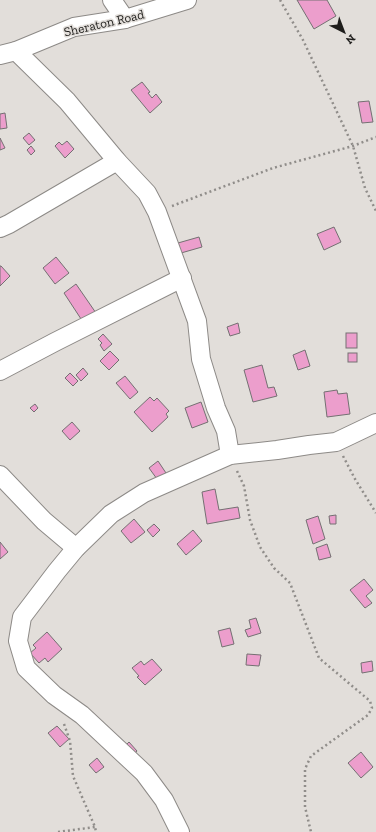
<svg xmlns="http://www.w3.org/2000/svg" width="376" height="832" viewBox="0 0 376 832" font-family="'Zilla Slab',serif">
	<rect width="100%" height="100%" fill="#e2deda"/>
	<g fill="#ec9ecc" stroke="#747072">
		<path d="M297,0h30l9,16 -22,13z"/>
		<path d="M142,82l8,10 -2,1 4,5 4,-4 6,8 -12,11 -19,-23z"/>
		<path d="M369,101l4,21 -11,1 -4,-21z"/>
		<path d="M5,113l2,15 -7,1v-15z"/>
		<path d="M29,133l6,7 -6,5 -6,-7z"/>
		<path d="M0,138l5,10 -5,2z"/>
		<path d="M67,141l7,8 -9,9 -10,-12 4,-4 3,3z"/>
		<path d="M31,146l4,5 -4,4 -4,-5z"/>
		<path d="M334,227l7,15 -17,8 -7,-16z"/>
		<path d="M199,237l3,10 -21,6 -3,-10z"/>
		<path d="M56,257l13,16 -14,11 -12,-16z"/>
		<path d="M0,266h1l9,10 -10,10z"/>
		<path d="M76,284l20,29 -13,9 -19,-29z"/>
		<path d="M238,323l2,10 -10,3 -3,-9z"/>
		<rect x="346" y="333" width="11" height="15"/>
		<path d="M103,334l9,10 -8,7 -4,-6 2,-2 -4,-4z"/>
		<path d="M305,350l5,16 -12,4 -5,-15z"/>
		<path d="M110,351l9,9 -10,10 -9,-9z"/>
		<rect x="348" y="353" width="9" height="9"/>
		<path d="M262,365l6,23 6,-1 3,9 -24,6 -9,-32z"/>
		<path d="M83,368l5,6 -7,7 -5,-6z"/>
		<path d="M70,373l8,8 -5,5 -8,-8z"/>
		<path d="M125,376l13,16 -8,7 -14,-16z"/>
		<path d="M337,390l1,4 9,-1 3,21 -23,3 -3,-25z"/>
		<path d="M150,397l4,4 3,-3 12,13 -3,3 2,3 -16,15 -18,-20z"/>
		<path d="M201,402l7,20 -16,6 -7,-20z"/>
		<path d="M35,404l3,4 -4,4 -4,-4z"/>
		<path d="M72,422l8,9 -10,9 -8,-9z"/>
		<path d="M158,461l8,12 -9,6 -8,-11z"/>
		<path d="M215,489l4,21 19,-3 2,11 -33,6 -5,-32z"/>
		<path d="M336,515v9h-6l-1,-8z"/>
		<path d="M318,516l7,23 -12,5 -7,-24z"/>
		<path d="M134,519l11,13 -14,11 -10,-12z"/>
		<path d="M154,524l6,6 -7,7 -6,-7z"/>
		<path d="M193,530l9,11 -16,14 -9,-11z"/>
		<path d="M0,542l8,10 -8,7z"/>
		<path d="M327,544l4,13 -12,3 -3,-12z"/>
		<path d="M364,579l9,11 -7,6 6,7 -7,5 -15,-18z"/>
		<path d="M256,618l5,15 -13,4 -3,-7 6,-2 -2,-8z"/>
		<path d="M230,628l4,16 -12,3 -4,-16z"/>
		<path d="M47,632l15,17 -14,13 -3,-4 -6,5 -9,-10 6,-5 -3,-3z"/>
		<path d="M247,654l14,1 -2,11 -13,-1z"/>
		<path d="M152,659l10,11 -17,15 -8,-8 2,-1 -7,-8 9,-7 3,4z"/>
		<path d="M372,661l1,10 -11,2 -1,-10z"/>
		<path d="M57,726l12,13 -9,8 -12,-14z"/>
		<path d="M129,742l8,9 -7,8 -9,-9z"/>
		<path d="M361,752l12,15 -12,11 -13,-15z"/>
		<path d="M97,758l7,9 -8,6 -7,-8z"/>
	</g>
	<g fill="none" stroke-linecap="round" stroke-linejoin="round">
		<g stroke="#8d8a87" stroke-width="20">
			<g id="minor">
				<path d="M112,0l13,19"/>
				<path d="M16,51l51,50 50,60 30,32 10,19 40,109 4,38 15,49 10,23 4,24"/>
				<path d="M0,55l16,-4 58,-24 51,-8 62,-19"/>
				<path d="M0,228l9,-4 108,-63"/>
				<path d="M0,371l55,-29 127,-64"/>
				<path d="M0,475l44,46 32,27"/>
				<path d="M180,832l-16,-32 -20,-27 -62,-58 -28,-20 -28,-27 -8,-27 4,-24 35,-46 19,-23 35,-34 33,-21 86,-38 47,-5 32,-5 27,-3 40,-19"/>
			</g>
		</g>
		<g stroke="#908d8a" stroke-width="2.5" stroke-dasharray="2 3" stroke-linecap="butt">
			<path d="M280,0l23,40 50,106 12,42 11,23"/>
			<path d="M172,206l101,-38 80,-22 23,-9"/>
			<path d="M343,456l12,23 21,34"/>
			<path d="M237,471l7,15 6,34 10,27 14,21 16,15 29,75 51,43 2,7 -4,7 -57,41 -6,13v38l6,25"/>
			<path d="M64,724l6,17 3,35 22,51 1,5"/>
			<path d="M58,832l37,-5"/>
		</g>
		<use href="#minor" stroke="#fff" stroke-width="18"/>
	</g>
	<g text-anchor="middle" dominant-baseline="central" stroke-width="3" stroke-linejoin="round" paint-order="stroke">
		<g font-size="13" fill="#1e1d1b" stroke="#e2deda">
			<text transform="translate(104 23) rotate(-13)">Sheraton Road</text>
		</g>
	</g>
	<g transform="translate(344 32) rotate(138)" stroke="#e2deda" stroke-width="3" paint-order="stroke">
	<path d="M0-3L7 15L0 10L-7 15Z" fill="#1e1d1b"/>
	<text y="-6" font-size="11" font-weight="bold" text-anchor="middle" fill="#1e1d1b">N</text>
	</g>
</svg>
